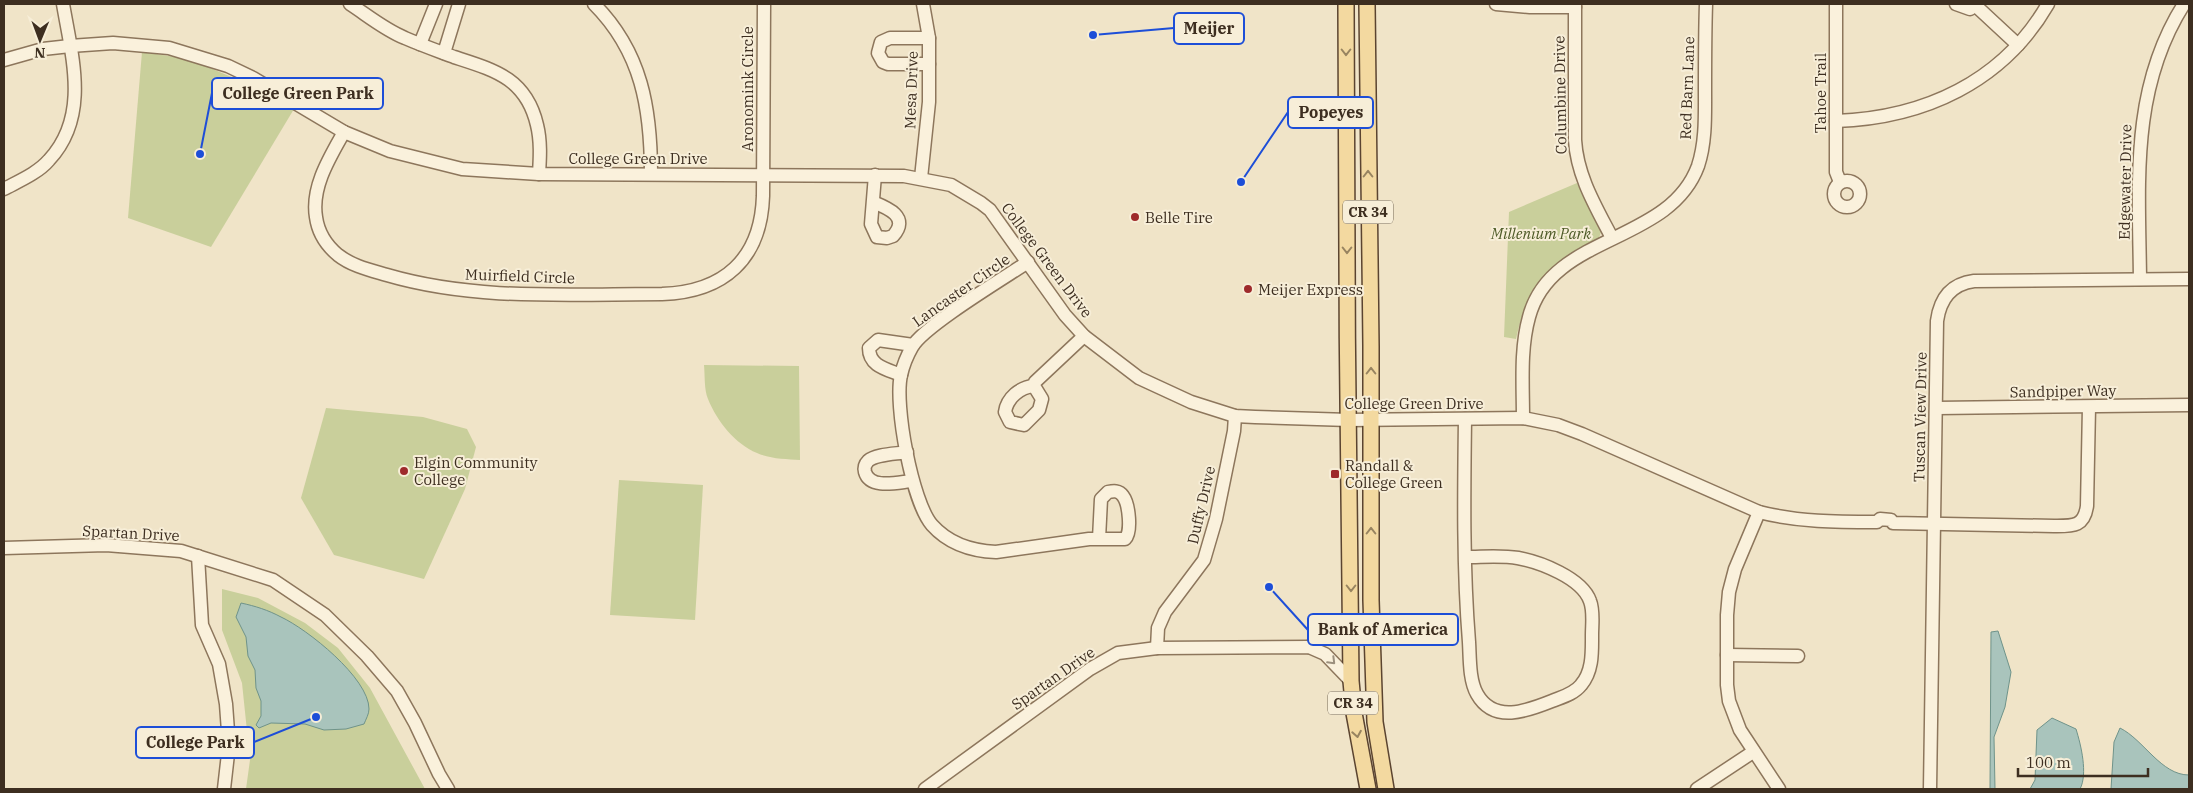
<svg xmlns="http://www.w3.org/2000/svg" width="2193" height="793" viewBox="0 0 2193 793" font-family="'IBM Plex Serif',serif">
	<rect width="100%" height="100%" fill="#f0e4c8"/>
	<g fill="#c9cf9b">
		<path d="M142,52l47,7 66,28 39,22 -83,138 -83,-29z"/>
		<path d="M1577,183l24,49 -2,6c-50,26 -71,44 -83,101l-12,-2 5,-125z"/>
		<path d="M704,365l95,1 1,94c-14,-1 -30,-1 -43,-7 -22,-9 -40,-32 -49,-54 -4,-9 -3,-24 -4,-34z"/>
		<path d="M326,408l97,9 44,12 9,18 -11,42 -41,90 -90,-24 -33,-57z"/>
		<path d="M619,480l84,5 -8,135 -85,-5z"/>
		<path d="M222,589l36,9 47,25 33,25 32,40 55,101h-179l4,-29 -8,-77 -20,-53z"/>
	</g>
	<g fill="#a9c4bc" stroke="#6f938a">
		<path d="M241,603c14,3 27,7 40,14 26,12 88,61 88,92 0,5 -3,10 -5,15l-18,5 -22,1 -19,-6 -34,-1 -12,5 -3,-3 5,-9v-15l-5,-13 -1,-18 -7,-14 -2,-19 -10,-20z"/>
		<path d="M1998,631l13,41 -6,35 -11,30 1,52h-5l1,-157z"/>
		<path d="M2052,718l24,11c5,16 12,45 4,60h-50l5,-9 2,-50z"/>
		<path d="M2120,728c24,12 41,47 69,47v14h-78l3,-47z"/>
	</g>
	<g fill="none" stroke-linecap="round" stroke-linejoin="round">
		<g stroke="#8d765c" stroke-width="15">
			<g id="minor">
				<path d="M350,4c17,11 35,26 55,34 16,7 33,13 49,19 40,13 72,21 83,68 4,16 3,33 2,49"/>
				<path d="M594,4c48,48 57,105 57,170"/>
				<path d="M1496,4l34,3h45"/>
				<path d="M1575,4v136c2,36 21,67 37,98"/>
				<path d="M1836,4v168l4,10"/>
				<path d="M1956,4l14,5 7,-5"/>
				<path d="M1976,6l42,39"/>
				<path d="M420,44l16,-40"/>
				<path d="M444,53l15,-49"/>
				<path d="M4,60l39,-11 27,-3 43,-3 56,5 59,18 25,12 91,54 46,19 72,18 77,5 365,2 47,9 30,18 9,7 75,105 19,21 55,42 52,24 44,14 20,1 94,3 174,-2 35,7 24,9 177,78c39,10 78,10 118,10l3,-3 11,1 2,3 161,3c19,0 30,1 33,-20l2,-99"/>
				<path d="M929,64h-41l-5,-2 -5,-9 3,-11 9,-4h39"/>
				<path d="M1836,121c88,-3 167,-39 212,-117"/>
				<path d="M344,132c-14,25 -33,55 -28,85 2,15 10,28 22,38 14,11 32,15 49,20 89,26 183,19 275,19 62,-2 99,-35 101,-98l1,-192"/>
				<path d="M921,178l8,-76v-64l-6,-34"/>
				<circle cx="1847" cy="194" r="13"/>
				<path d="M4,189c15,-8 34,-16 45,-29 41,-44 23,-103 14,-156"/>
				<path d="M873,202c15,6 37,15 20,34l-6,2 -10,-1 -6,-13 4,-49"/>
				<path d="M1028,262c-24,16 -104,64 -116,85 -4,7 -9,19 -11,28 -7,29 11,127 31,150 16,18 40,26 64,27l93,-13h36c7,-7 4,-35 -2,-43 -4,-6 -10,-5 -15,-4l-7,7 -2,40"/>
				<path d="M2140,279c-1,-96 -10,-190 44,-275"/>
				<path d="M901,375c-15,-6 -32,-9 -32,-27l9,-8 35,5"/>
				<path d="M1034,386l8,13 -3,11 -15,15 -14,-3 -5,-10c2,-14 15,-25 29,-26l1,-4 49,-46"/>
				<path d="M1937,408l252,-3"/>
				<path d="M1523,418c0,-33 -3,-69 6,-101 22,-84 140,-72 169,-151 8,-24 7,-51 7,-75 0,-29 0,-58 1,-87"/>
				<path d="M1465,419c-1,74 -2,149 4,223 1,16 0,38 8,52 17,30 50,17 75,7 10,-4 22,-7 29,-16 12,-14 11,-33 11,-50 0,-11 2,-24 -2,-34 -8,-23 -50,-39 -72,-43 -17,-3 -35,-1 -53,-1"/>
				<path d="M907,452c-11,2 -31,2 -39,9 -3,3 -4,7 -3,11 5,18 34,10 47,9"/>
				<path d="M1759,512l-24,57 -6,23 -2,23v70l2,16 11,29 39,59"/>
				<path d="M4,548l102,-3 75,6 92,29 52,35 42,41 30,35 18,32 24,51 9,15"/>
				<path d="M198,556l4,69 17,39 7,40 3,41 -5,44"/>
				<path d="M1309,647l24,-15 18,-16"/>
				<path d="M1157,648l1,-20 7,-16 39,-52 12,-41 18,-88 1,-15"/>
				<path d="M1727,655l71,1"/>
				<path d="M925,789l165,-120 28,-16 39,-5 152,-1 16,7 26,27"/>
				<path d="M1697,789l56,-37"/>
				<path d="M1930,789l7,-468c3,-22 14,-37 37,-40l215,-2"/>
			</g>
		</g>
		<g stroke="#5b4430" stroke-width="18">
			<g id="major">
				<path d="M1346,4c0,226 2,451 5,677l3,32 14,76"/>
				<path d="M1367,4l4,342v254l4,122 11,67"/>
			</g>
		</g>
		<use href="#minor" stroke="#faf1dc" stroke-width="12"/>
		<use href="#major" stroke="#f3d9a0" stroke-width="15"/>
	</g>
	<defs><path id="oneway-chevron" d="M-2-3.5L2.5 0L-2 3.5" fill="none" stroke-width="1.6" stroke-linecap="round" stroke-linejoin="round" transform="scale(1.25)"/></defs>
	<g stroke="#988460">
		<use href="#oneway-chevron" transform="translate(1346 52) rotate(90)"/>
		<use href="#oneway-chevron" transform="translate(1368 174) rotate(-90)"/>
		<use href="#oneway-chevron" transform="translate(1347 250) rotate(90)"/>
		<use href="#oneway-chevron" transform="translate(1371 371) rotate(-90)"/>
		<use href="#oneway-chevron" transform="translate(1371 531) rotate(-90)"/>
		<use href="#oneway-chevron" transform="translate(1351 588) rotate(90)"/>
		<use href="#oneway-chevron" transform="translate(1357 734) rotate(80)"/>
	</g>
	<use stroke="#9c907e" href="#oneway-chevron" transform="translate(1332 661) rotate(45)"/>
	<g fill="#9e2a2b" stroke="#f7eed8" stroke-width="2">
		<circle cx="1135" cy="217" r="5"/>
		<circle cx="1248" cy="289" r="5"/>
		<circle cx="404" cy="471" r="5"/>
		<rect x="1330" y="469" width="10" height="10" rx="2.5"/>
	</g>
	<g text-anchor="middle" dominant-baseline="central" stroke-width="4" stroke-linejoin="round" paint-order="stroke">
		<g fill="#f7eed8" stroke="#756857" stroke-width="1">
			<rect x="1343" y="200.5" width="50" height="23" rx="4"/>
			<rect x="1328" y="691.5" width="50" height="23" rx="4"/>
		</g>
		<g font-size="14" font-weight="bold" fill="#3d2e20">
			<text x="1368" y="212">CR 34</text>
			<text x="1353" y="703">CR 34</text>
		</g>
		<g font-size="15" fill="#3d2e20" stroke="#f7eed8">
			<text transform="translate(1687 88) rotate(-88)">Red Barn Lane</text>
			<text transform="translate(747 89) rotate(-90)">Aronomink Circle</text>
			<text transform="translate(911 90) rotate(-88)">Mesa Drive</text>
			<text transform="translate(1820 93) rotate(-90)">Tahoe Trail</text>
			<text transform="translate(1560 95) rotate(-91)">Columbine Drive</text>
			<text x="638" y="158">College Green Drive</text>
			<text transform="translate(2125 182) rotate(-89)">Edgewater Drive</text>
			<text transform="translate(1047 260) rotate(53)">College Green Drive</text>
			<text transform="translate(520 276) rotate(2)">Muirfield Circle</text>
			<text transform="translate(961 290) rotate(-35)">Lancaster Circle</text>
			<text transform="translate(2063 391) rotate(-1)">Sandpiper Way</text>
			<text x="1414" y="403">College Green Drive</text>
			<text transform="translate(1920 417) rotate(-89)">Tuscan View Drive</text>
			<text transform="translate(1201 505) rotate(-77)">Duffy Drive</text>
			<text transform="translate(131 533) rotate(3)">Spartan Drive</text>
			<text transform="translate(1053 678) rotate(-35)">Spartan Drive</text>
		</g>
		<g font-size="15" fill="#3d2e20" stroke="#f7eed8" text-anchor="start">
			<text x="1145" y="217">Belle Tire</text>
			<text x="1258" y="289">Meijer Express</text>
			<text x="414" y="462">Elgin Community<tspan x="414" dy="17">College</tspan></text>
			<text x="1345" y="465">Randall &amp;<tspan x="1345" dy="17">College Green</tspan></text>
		</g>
		<g font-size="15" font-style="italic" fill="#4d5a26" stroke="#f7eed8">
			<text x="1541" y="233">Millenium Park</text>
		</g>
	</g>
	<path fill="none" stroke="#1d4ed8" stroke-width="2" d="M1093 35L1174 28M200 154L212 93M1241 182L1288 112M1269 587L1308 630M316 717L254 742"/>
	<g fill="#1d4ed8" stroke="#f7eed8" stroke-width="2">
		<circle cx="1093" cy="35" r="5"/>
		<circle cx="200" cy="154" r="5"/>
		<circle cx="1241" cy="182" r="5"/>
		<circle cx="1269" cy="587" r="5"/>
		<circle cx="316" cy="717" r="5"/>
	</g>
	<g fill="#f7eed8" stroke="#1d4ed8" stroke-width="2">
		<rect x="1174" y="13" width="70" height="31" rx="5"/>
		<rect x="212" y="78" width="171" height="31" rx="5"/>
		<rect x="1288" y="97" width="85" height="31" rx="5"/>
		<rect x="1308" y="614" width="150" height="31" rx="5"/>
		<rect x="136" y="727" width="118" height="31" rx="5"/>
	</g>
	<g font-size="16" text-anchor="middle" font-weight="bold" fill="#3d2e20">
		<text x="1209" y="34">Meijer</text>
		<text x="298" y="99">College Green Park</text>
		<text x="1331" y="118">Popeyes</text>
		<text x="1383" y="635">Bank of America</text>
		<text x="195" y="748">College Park</text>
	</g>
	<rect width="2193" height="793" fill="none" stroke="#3d2e20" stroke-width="10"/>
	<g transform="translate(40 40) rotate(181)" stroke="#f7eed8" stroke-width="4" paint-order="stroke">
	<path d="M0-4L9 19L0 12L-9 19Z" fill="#3d2e20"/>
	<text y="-8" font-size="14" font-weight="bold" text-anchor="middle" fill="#3d2e20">N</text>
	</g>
	<path d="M2018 768v8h130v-8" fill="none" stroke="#3d2e20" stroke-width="2.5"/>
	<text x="2026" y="768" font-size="15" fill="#3d2e20" stroke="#f7eed8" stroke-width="4" paint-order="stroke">100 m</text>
</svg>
